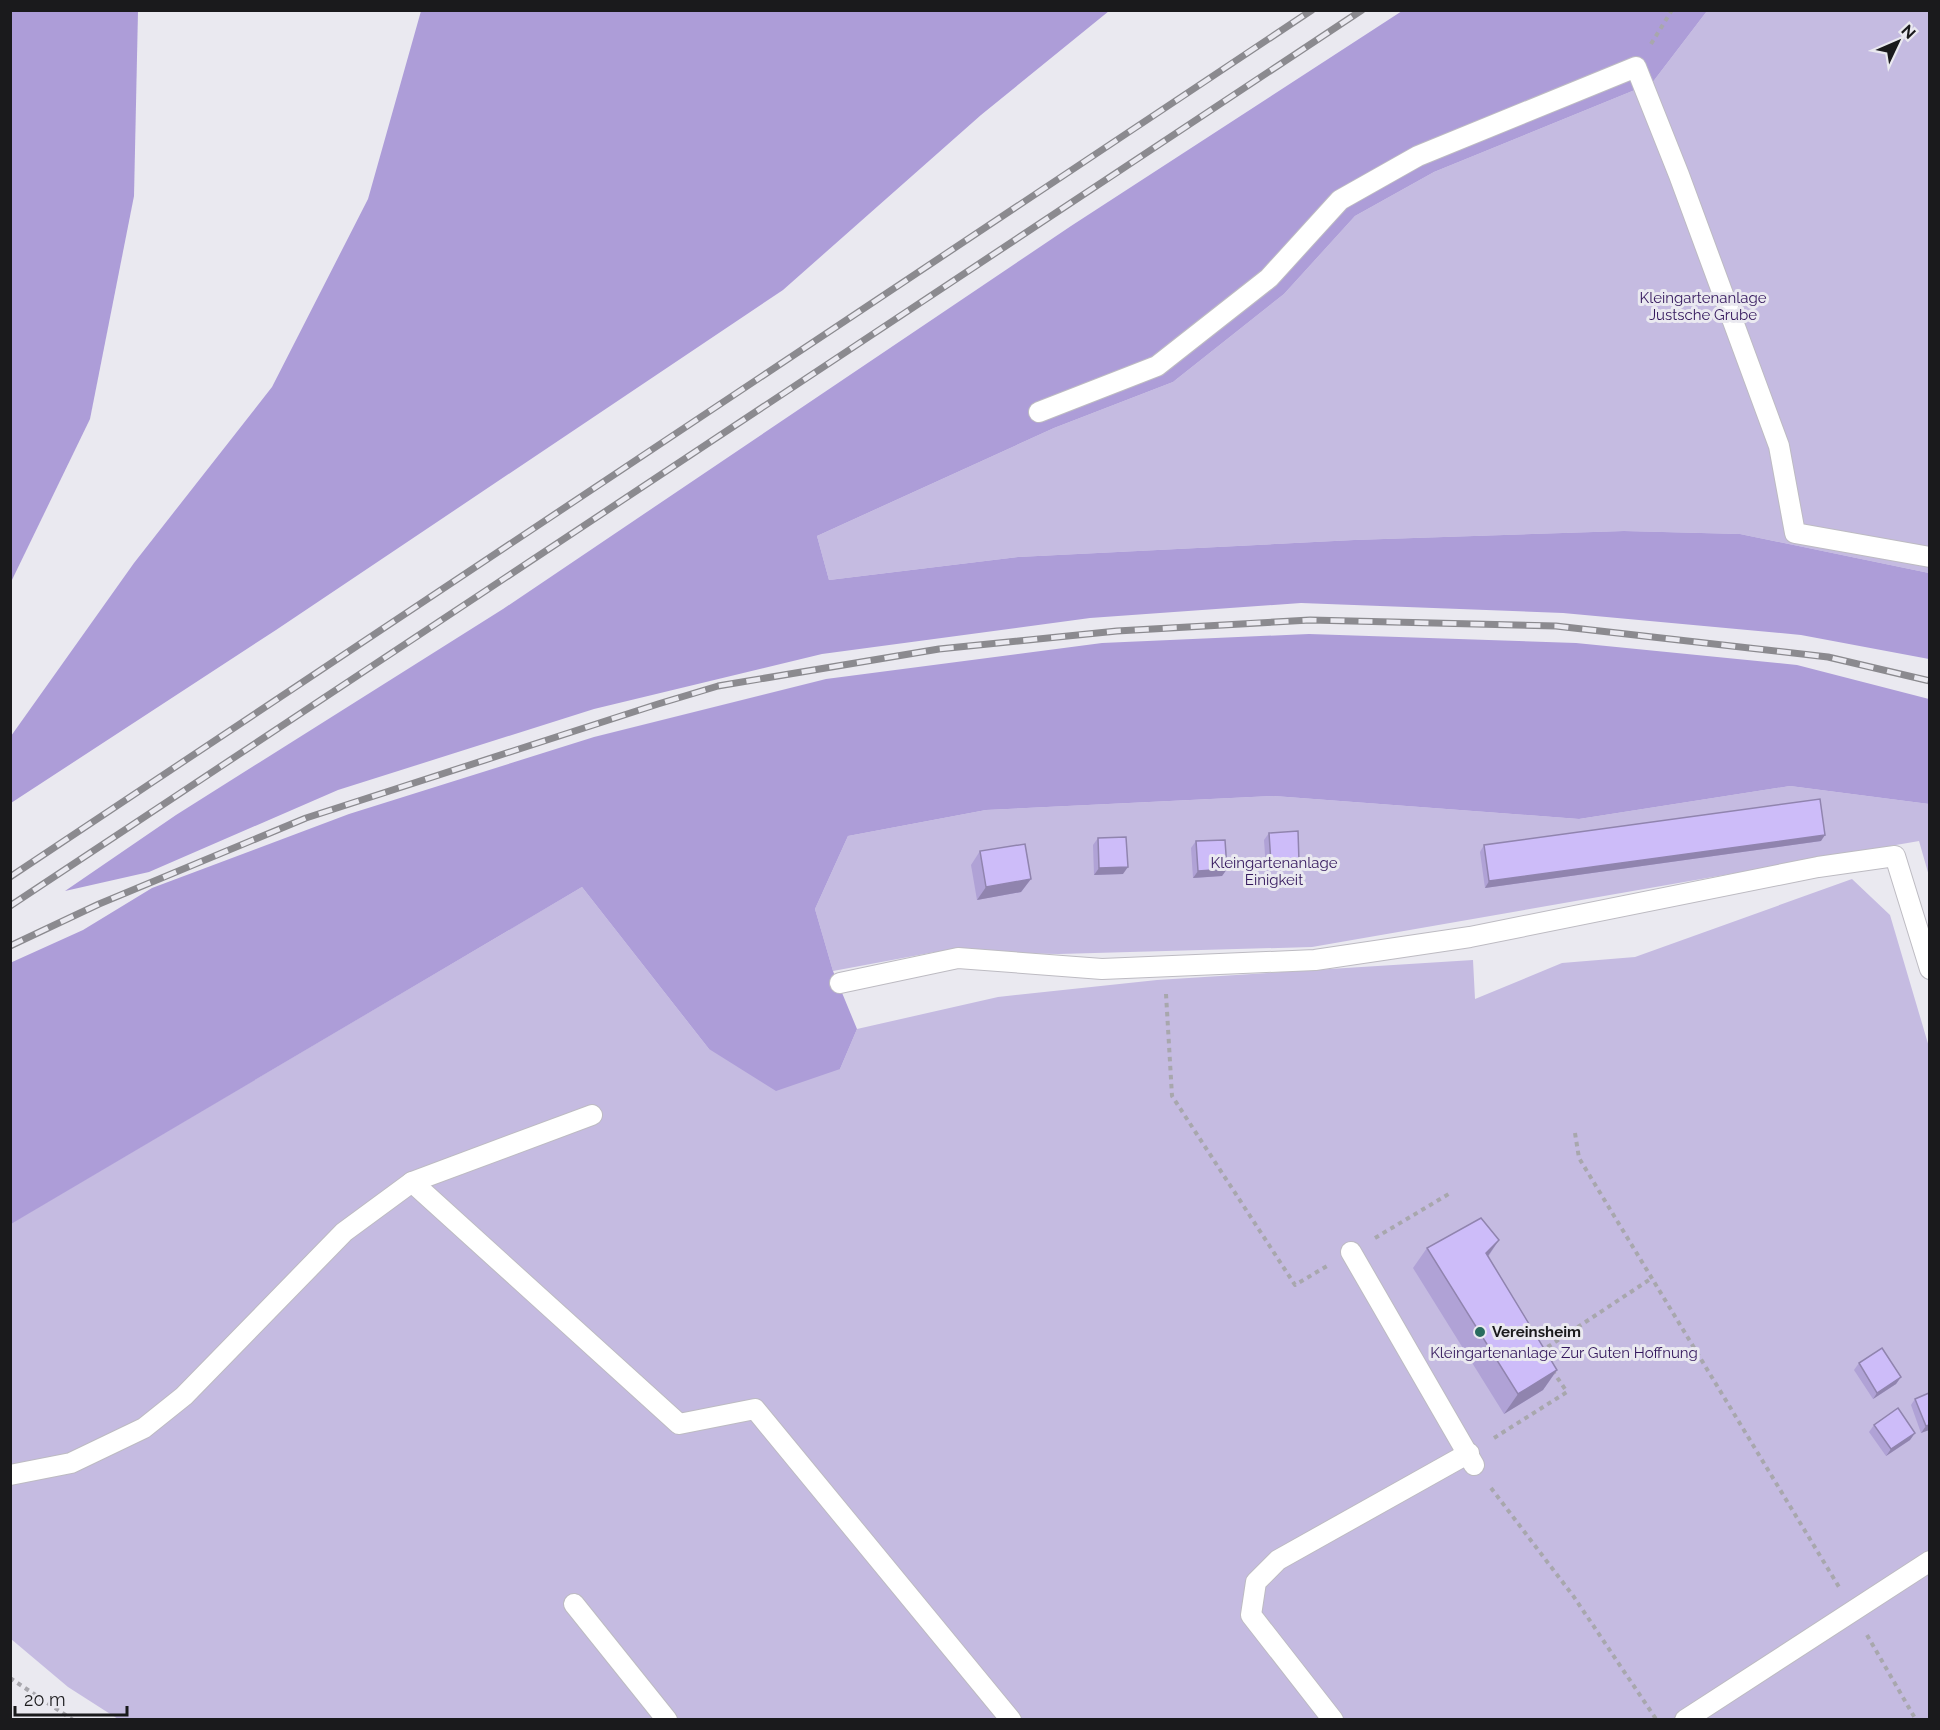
<svg xmlns="http://www.w3.org/2000/svg" width="1940" height="1730" viewBox="0 0 1940 1730" font-family="Raleway,sans-serif">
	<rect width="100%" height="100%" fill="#eae9f0"/>
	<g fill="#c5bbe1">
		<path d="M1707,11h222v562l-189,-39 -116,-3 -270,9 -336,17 -189,23 -12,-44 237,-108 119,-46 111,-88 71,-78 79,-44 218,-89z"/>
		<path d="M1790,786l139,18v72l-10,-35 -607,106 -253,7 -124,-2 -102,19 -18,-62 33,-73 138,-26 288,-14 305,23z"/>
		<path d="M1852,879l38,36 39,132v672h-1811l-50,-32 -57,-48 -1,-415 572,-337 127,162 131,20 17,-40 141,-32 159,-17 316,-20 2,39 87,-36 73,-6z"/>
	</g>
	<g fill="#ad9dd8">
		<path d="M11,10l127,1 -4,185 -44,223 -79,163z"/>
		<path d="M421,11h688l-128,104 -198,175 -507,340 -265,173v-67l123,-173 138,-176 96,-188z"/>
		<path d="M1402,11h305l-55,72 -218,89 -79,44 -71,78 -111,88 -119,46 -237,108 12,44 189,-23 336,-17 270,-9 116,3 189,39v86l-128,-24 -238,-22 -262,-10 -211,15 -268,36 -228,55 -256,81 -189,82 -84,19 111,-76 327,-206 568,-383z"/>
		<path d="M1309,634l267,9 221,22 132,34v105l-139,-18 -211,33 -305,-23 -288,14 -138,26 -33,73 18,62 24,58 -17,40 -64,22 -67,-42 -127,-162 -571,337 -1,-261 73,-33 69,-42 197,-74 245,-77 232,-58 276,-36z"/>
	</g>
	<g fill="none" stroke-linecap="round" stroke-linejoin="round">
		<g stroke="#bdbbc2" stroke-width="22">
			<g id="service">
				<path d="M1039,412l118,-46 112,-88 71,-78 78,-44 218,-89 43,108 100,271 16,87 135,24"/>
				<path d="M840,983l118,-25 144,11 213,-9 155,-23 348,-70 77,-11 35,113"/>
				<path d="M412,1182l267,242 76,-15 256,311"/>
				<path d="M1351,1252l123,213"/>
				<path d="M10,1475l61,-12 73,-35 40,-32 160,-164 68,-50 180,-67"/>
				<path d="M574,1604l93,116"/>
				<path d="M1333,1720l-82,-105 5,-33 22,-22 191,-107"/>
				<path d="M1685,1720l245,-159"/>
			</g>
		</g>
		<g stroke="#a8a7ad" stroke-width="4" stroke-dasharray="4.5 4.5" stroke-linecap="butt">
			<path d="M1651,44l21,-34"/>
			<path d="M1166,994l6,102 123,189 32,-19"/>
			<path d="M1575,1133l4,25 260,429"/>
			<path d="M1375,1238l77,-46"/>
			<path d="M1540,1352l112,-74"/>
			<path d="M1494,1438l73,-46 -15,-22"/>
			<path d="M1491,1488l83,109 82,122"/>
			<path d="M1867,1635l49,85"/>
			<path d="M10,1678l63,42"/>
		</g>
		<use href="#service" stroke="#fff" stroke-width="20"/>
		<g stroke="#8b8a8f" stroke-width="7">
			<g id="rail">
				<path d="M10,877l1302,-867"/>
				<path d="M10,906l1352,-896"/>
				<path d="M10,946l89,-42 207,-86 352,-114 60,-18 221,-37 178,-18 193,-11 246,6 272,31 102,24"/>
			</g>
		</g>
		<use href="#rail" stroke="#eae9f0" stroke-width="4.5" stroke-dasharray="14" stroke-linecap="butt"/>
	</g>
	<g fill="#b0a2d6">
		<path d="M1269,833l30,29 -4,6 -29,1 -2,-29z"/>
		<path d="M1098,838l25,36 -29,1 -1,-30z"/>
		<path d="M1196,841l31,28 -5,7 -29,2 -2,-30z"/>
		<path d="M1821,841l-336,47 -5,-36 4,-7z"/>
		<path d="M980,851l51,28 -10,13 -44,8 -6,-35z"/>
		<path d="M1499,1240l-11,17 69,113 -14,20 -39,24 -91,-146 14,-20z"/>
		<path d="M1859,1363l42,14 -5,7 -23,15 -19,-29z"/>
		<path d="M1929,1393v37l-8,3 -10,-28 4,-6z"/>
		<path d="M1874,1425l41,8 -5,7 -24,16 -17,-24z"/>
	</g>
	<g fill="#9084ae">
		<path d="M1825,835l-4,6 -336,47 4,-7z"/>
		<path d="M1299,862l-4,6 -29,1 5,-6z"/>
		<path d="M1128,867l-5,7 -29,1 5,-7z"/>
		<path d="M1227,869l-5,7 -29,2 5,-7z"/>
		<path d="M1031,879l-10,13 -44,8 9,-13z"/>
		<path d="M1499,1240l-14,20 1,-7z"/>
		<path d="M1557,1370l-14,20 -39,24 14,-20z"/>
		<path d="M1901,1377l-5,7 -23,15 4,-6z"/>
		<path d="M1929,1425v5l-8,3 5,-7z"/>
		<path d="M1915,1433l-5,7 -24,16 5,-7z"/>
	</g>
	<g fill="#cdbcf9" stroke="#9084ae" stroke-width="1.5">
		<path d="M1820,799l5,36 -336,46 -5,-36z"/>
		<path d="M1298,831l1,31 -28,1 -2,-30z"/>
		<path d="M1126,837l2,30 -29,1 -1,-30z"/>
		<path d="M1225,840l2,29 -29,2 -2,-30z"/>
		<path d="M1025,844l6,35 -45,8 -6,-36z"/>
		<path d="M1481,1218l18,22 -13,13 71,117 -39,24 -91,-146z"/>
		<path d="M1882,1348l19,29 -24,16 -18,-30z"/>
		<path d="M1929,1393v32l-3,1 -11,-27z"/>
		<path d="M1898,1408l17,25 -24,16 -17,-24z"/>
	</g>
	<circle fill="#296c5e" stroke="#eae9f0" stroke-width="2" cx="1480" cy="1332" r="6"/>
	<g text-anchor="middle" dominant-baseline="central" stroke-width="6" stroke-linejoin="round" paint-order="stroke">
		<g font-size="15" fill="#33175c" stroke="#eae9f0">
			<text x="1703" y="298">Kleingartenanlage<tspan x="1703" dy="17">Justsche Grube</tspan></text>
			<text x="1274" y="863">Kleingartenanlage<tspan x="1274" dy="17">Einigkeit</tspan></text>
			<text x="1564" y="1353">Kleingartenanlage Zur Guten Hoffnung</text>
		</g>
		<g font-size="15" font-weight="bold" fill="#1a1a1c" stroke="#eae9f0" text-anchor="start">
			<text x="1492" y="1332">Vereinsheim</text>
		</g>
	</g>
	<rect width="1940" height="1730" fill="none" stroke="#1a1a1c" stroke-width="24"/>
	<g transform="translate(1898 42) rotate(46)" stroke="#eae9f0" stroke-width="4.5" paint-order="stroke">
	<path d="M0-4.5L10 22L0 15L-10 22Z" fill="#1a1a1c"/>
	<text y="-9" font-size="16" font-weight="bold" text-anchor="middle" fill="#1a1a1c">N</text>
	</g>
	<path d="M15 1706v9h112v-9" fill="none" stroke="#1a1a1c" stroke-width="3"/>
	<text x="24" y="1706" font-size="18" fill="#1a1a1c" stroke="#eae9f0" stroke-width="4.5" paint-order="stroke">20 m</text>
</svg>
